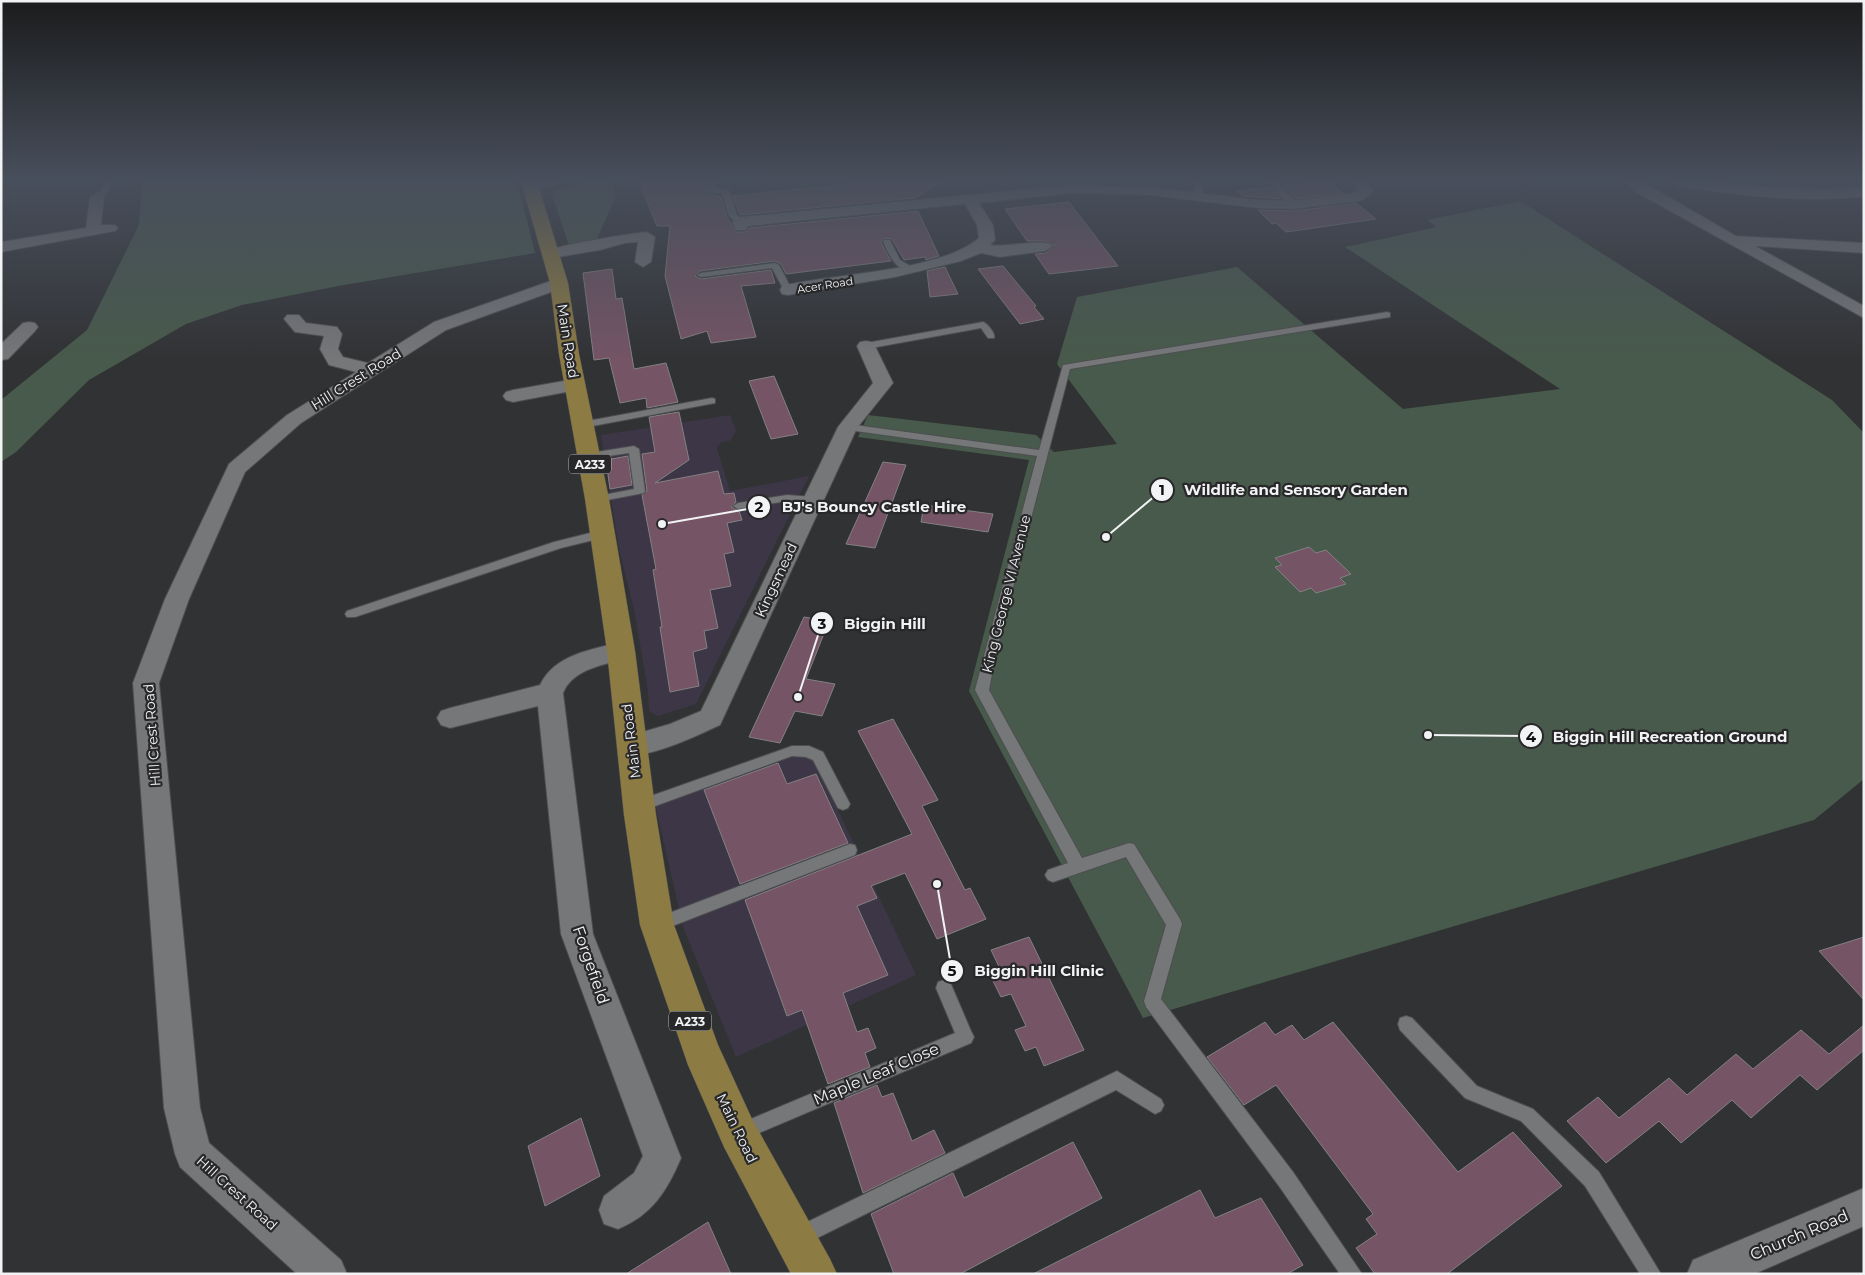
<svg xmlns="http://www.w3.org/2000/svg" width="1865" height="1275" viewBox="0 0 1865 1275" font-family="Montserrat,sans-serif">
	<rect width="100%" height="100%" fill="#313234"/>
	<g fill="#3d3647">
		<path d="M730,415l6,16 -6,10 -9,1 -4,6 13,43 79,-15 -113,228 -38,12 -9,-5 -1,-20 -14,-82 -15,-60 -18,-114z"/>
		<path d="M807,745l109,230 -180,82 -53,-130 -30,-132z"/>
	</g>
	<g fill="#485a4b">
		<path d="M142,181h375l18,72 -197,33 -96,19 -56,19 -97,56 -73,72 -15,10v-62l86,-70 52,-105z"/>
		<path d="M590,181h22l4,15 -20,45 -27,5 -17,-52 2,-4z"/>
		<path d="M1520,201l312,199 32,33v346l-50,41 -671,198 -174,-327 60,-231 -171,-23 10,-22 168,20 18,17 63,-8 -60,-80 20,-67 160,-30 166,142 157,-20 -215,-142 92,-20 -10,-7z"/>
	</g>
	<g fill="#745465" stroke="#848183">
		<path d="M639,181h77v6h-9v6l14,4 6,20 9,15h10l3,-4 169,-17 21,45 -13,4 -1,-3 -21,3 -12,-21 -8,-1 -3,5 10,18 -105,13 -5,-10 -6,-3 -75,10 -5,5 6,3 70,-9 4,13 -34,3 15,51 -45,6 -4,-12 -26,8 -16,-63 5,-50h-13z"/>
		<path d="M877,181h66l-28,17 -175,17 -8,-19z"/>
		<path d="M1329,181l14,12 -47,6 -13,-13z"/>
		<path d="M1270,187l11,12 -38,-3 -6,-5z"/>
		<path d="M1069,202l49,64 -69,8 -14,-20 11,-1 9,-8 -12,-4h-16l-22,-32z"/>
		<path d="M1356,203l20,16 -90,13 -10,-9 -4,1 -14,-14 36,1z"/>
		<path d="M1003,266l33,40 -2,1 10,12 -24,5 -42,-55z"/>
		<path d="M945,267l13,27 -28,3 -3,-26z"/>
		<path d="M612,269l4,30 6,-1 12,71 32,-6 12,39 -31,6 -1,-10 -26,5 -11,-45 -15,2 -11,-87z"/>
		<path d="M774,376l24,58 -27,5 -22,-58z"/>
		<path d="M679,412l10,48 -34,23 63,-12 6,23 10,-1 2,9 -5,5 8,4 3,9 -15,3 7,29 -10,2 7,32 -21,4 8,38 -14,3 3,17 -14,4 6,34 -29,6 -10,-65h2l-9,-57 3,-1 -14,-74 5,-4 -5,-37 13,-2 -6,-35z"/>
		<path d="M628,456l4,29 -22,4 -4,-29z"/>
		<path d="M883,462l23,3 -31,83 -29,-4z"/>
		<path d="M924,505l69,9 -5,18 -67,-10z"/>
		<path d="M1309,547l7,6 10,-3 25,24 -11,4 6,6 -30,9 -5,-5 -11,4 -25,-25 7,-2 -7,-7z"/>
		<path d="M804,617l25,4 -23,58 29,5 -13,32 -27,-5 -15,32 -31,-6z"/>
		<path d="M893,719l45,81 -16,6 43,84 5,-2 16,31 -49,20 -32,-66 -34,13 6,12 -20,8 31,69 -45,18 14,39 11,-4 8,20 -11,5 5,14 -42,17 -26,-74 -15,6 -42,-116 167,-66 -54,-103z"/>
		<path d="M778,763l9,21 29,-10 32,69 -108,41 -36,-94z"/>
		<path d="M1029,937l55,113 -40,16 -8,-19 -11,4 -10,-21 11,-4 -15,-32 -10,3 -9,-18 11,-4 -12,-25z"/>
		<path d="M1864,937v63l-45,-49z"/>
		<path d="M1265,1022l10,13 17,-10 12,15 29,-18 125,150 55,-40 49,54 -115,88h-72l-19,-26 21,-14 -11,-15 7,-5 -97,-129 -32,20 -37,-48z"/>
		<path d="M1864,1025v25l-47,40 -17,-15 -49,43 -19,-18 -51,43 -22,-22 -53,42 -39,-42 31,-24 21,21 50,-40 18,17 49,-41 17,15 48,-39 28,24z"/>
		<path d="M877,1085l5,12 11,-4 19,48 22,-11 11,23 -82,40 -29,-90z"/>
		<path d="M581,1118l19,58 -55,30 -17,-60z"/>
		<path d="M1073,1142l29,56 -142,76h-66l-23,-60 82,-41 11,25z"/>
		<path d="M1200,1190l15,28 46,-20 42,67 -16,9h-254z"/>
		<path d="M708,1222l23,52h-105z"/>
	</g>
	<g fill="none" stroke-linecap="round" stroke-linejoin="round">
		<g stroke="#4d4e50" stroke-width="2">
			<g id="service">
				<path d="M104,181h8c-3,9 -7,19 -18,18v-4l8,-5z"/>
				<path d="M1191,181h8l5,6 -5,12 -7,-2 4,-10z"/>
				<path d="M1267,181h8l22,22v4h-6z"/>
				<path d="M708,188l20,1 9,26 6,5v4h-6l-8,-8 -7,-23 -14,-1z"/>
				<path d="M884,240h6l10,20 12,7v4c-16,1 -23,-17 -29,-29z"/>
				<path d="M775,263l4,2 13,25 -1,2h-6l-13,-24 -71,9 -4,-2 4,-2z"/>
				<path d="M1387,312l3,1v4l-320,52 -74,284 -7,37 93,168 47,-15 5,1 46,75 2,5 -21,75 132,173 69,102h-22l-61,-88 -133,-179 -2,-6 22,-76 -40,-68 -73,25 -5,-2 -3,-5 3,-5 20,-7 -93,-173 62,-234 -189,-26 -5,-3 5,-3 191,26 24,-85z"/>
				<path d="M983,322c5,2 13,12 11,16h-6l-7,-10 -115,21 -5,-3 5,-3z"/>
				<path d="M712,398l3,1v4l-133,25 -5,-3 5,-3z"/>
				<path d="M634,446l5,3 6,42 -1,2 -47,9 -4,-1 -1,-2 1,-2 41,-8 -5,-36 -41,6 -5,-3 1,-2z"/>
				<path d="M787,495l27,2 5,3 -5,3 -27,-2 -49,8 -5,-3 5,-3z"/>
				<path d="M602,530l6,4 -2,3 -45,11 -206,69h-8l-2,-3 2,-3 207,-69z"/>
				<path d="M792,746h17l14,6 27,52 -2,4 -5,2 -5,-2 -25,-48 -7,-3 -14,-1 -153,56 -5,-2 -2,-4 2,-4z"/>
				<path d="M850,844l5,1 2,5 -2,5 -198,77 -6,-2 -2,-5 2,-5z"/>
				<path d="M944,980l6,2 21,49 3,6 -3,6 -231,98 -6,-3 -3,-6 3,-6 221,-93 -19,-45 2,-6z"/>
				<path d="M1406,1016l6,2 65,68 56,23 66,63 62,102h-21l-55,-88 -64,-65 -56,-23 -65,-68 -2,-6 2,-6z"/>
				<path d="M1117,1071l44,28 3,6 -3,6 -6,3 -39,-24 -309,153 -7,3 -7,-3 -3,-7 3,-7z"/>
			</g>
		</g>
		<g stroke="#4d4e50" stroke-width="2">
			<g id="minor">
				<path d="M1356,181h14l-1,3 4,7 -10,9 -5,1 -64,8 -37,-1 -107,-13 -78,-2 -93,10 14,22 2,15 -5,5c14,3 57,-8 63,1l-8,5 -45,6 -19,-4 -20,8 -66,16 -107,18 -6,-1 -2,-4 2,-4c53,-13 157,-14 197,-48l-2,-13 -12,-21 -217,22 -2,4h-10l-4,-8 8,-5 332,-32 78,2 107,13 37,1 60,-8 4,-3z"/>
				<path d="M1625,181h16l95,55 128,7v10l-109,-7 109,60v12l-228,-126z"/>
				<path d="M97,193l7,4 -3,28h14l3,3 -3,3 -114,21v-10l85,-14 4,-31z"/>
				<path d="M647,232l8,5 -4,25 -8,5 -8,-5 3,-20 -13,1 -25,7 -48,8 -8,-5c5,-7 90,-20 103,-21z"/>
				<path d="M559,278l6,1 2,4 -2,4 -119,43 -145,93 -56,49 -56,127 -30,84 41,425 9,35 132,117 6,14h-50l-117,-107 -5,-13 -11,-46 -31,-425 32,-84 64,-135 58,-49 69,-43 -27,-7 -9,-16 4,-13 -29,-4 -11,-13 3,-4h12l7,8 31,4 5,7 -4,15 5,8 25,6 66,-41z"/>
				<path d="M29,322l6,1 3,4 -3,4 -27,28 -7,1v-16l22,-21z"/>
				<path d="M866,341l6,1 3,4 18,37 -36,45 -137,297c-22,10 -75,36 -98,29l-4,-8 4,-8 48,-14 31,-13 137,-284 35,-44 -16,-37 3,-4z"/>
				<path d="M575,379l7,2 3,4 -3,4 -69,13 -7,-2 -3,-4 3,-4 7,-2z"/>
				<path d="M621,642l9,2 4,7 -4,7c-23,6 -57,10 -67,35l30,241 88,224c-14,33 -29,57 -63,71l-14,-5 -5,-14 5,-14 30,-23 9,-17 -82,-222 -23,-228 -88,22 -9,-3 -4,-7 4,-7 9,-3 90,-23c15,-31 51,-35 81,-43z"/>
				<path d="M1864,1188v38l-110,48h-67l6,-14z"/>
			</g>
		</g>
		<g stroke="#4d4e50" stroke-width="1">
			<g id="tertiary">
				<path d="M561,181l-2,3 -28,6 -8,-5 5,-4z"/>
				<path d="M1669,181c66,0 129,12 195,6v10c-63,6 -125,-1 -187,-11z"/>
			</g>
		</g>
		<g stroke="#4d4e50" stroke-width="1">
			<path id="primary" d="M521,181h16l31,102 11,71 30,145 26,152 21,164 18,110 44,120 34,74 78,140 7,15h-46l-67,-127 -36,-82 -48,-140 -16,-110 -17,-164 -22,-152 -26,-145 -9,-71z"/>
		</g>
		<use href="#service" fill="#767779" fill-rule="evenodd"/>
		<use href="#minor" fill="#767779" fill-rule="evenodd"/>
		<use href="#tertiary" fill="#767779" fill-rule="evenodd"/>
		<use href="#primary" fill="#8d7b44" fill-rule="evenodd"/>
	</g>
	<linearGradient id="sky" x2="0" y2="1"><stop stop-color="#1b1c1d"/><stop offset="0.5" stop-color="#484f5c"/><stop offset="1" stop-color="#484f5c" stop-opacity="0"/></linearGradient>
	<rect width="1865" height="360" fill="url(#sky)"/>
	<g text-anchor="middle" dominant-baseline="central" stroke-width="4.5" stroke-linejoin="round" paint-order="stroke">
		<g font-size="11" fill="#f2f3f4" stroke="#28282a">
			<text transform="translate(825 285) rotate(-9)">Acer Road</text>
		</g>
		<g fill="#28282a" stroke="#b5b6b7" stroke-width="1">
			<rect x="569" y="454.5" width="42" height="19" rx="4"/>
			<rect x="669" y="1011.5" width="42" height="19" rx="4"/>
		</g>
		<g font-size="12" font-weight="bold" fill="#f2f3f4">
			<text x="590" y="464">A233</text>
			<text x="690" y="1021">A233</text>
		</g>
		<g font-size="14" fill="#f2f3f4" stroke="#28282a">
			<text transform="translate(568 341) rotate(81)">Main Road</text>
			<text transform="translate(356 379) rotate(-32)">Hill Crest Road</text>
			<text transform="translate(776 580) rotate(-65)">Kingsmead</text>
			<text transform="translate(1006 594) rotate(-76)">King George VI Avenue</text>
			<text transform="translate(152 735) rotate(-94)">Hill Crest Road</text>
			<text transform="translate(631 741) rotate(-97)">Main Road</text>
			<text transform="translate(737 1128) rotate(64)">Main Road</text>
			<text transform="translate(237 1193) rotate(42)">Hill Crest Road</text>
		</g>
		<g font-size="16" fill="#f2f3f4" stroke="#28282a">
			<text transform="translate(591 965) rotate(71)">Forgefield</text>
			<text transform="translate(876 1074) rotate(-23)">Maple Leaf Close</text>
			<text transform="translate(1799 1235) rotate(-23)">Church Road</text>
		</g>
	</g>
	<path fill="none" stroke="#f2f3f4" stroke-width="2" d="M1106 537L1162 490M662 524L759 507M798 697L822 623M1428 735L1531 736M937 884L952 971"/>
	<g fill="#f2f3f4" stroke="#28282a" stroke-width="2">
		<circle cx="1106" cy="537" r="5"/>
		<circle cx="662" cy="524" r="5"/>
		<circle cx="798" cy="697" r="5"/>
		<circle cx="1428" cy="735" r="5"/>
		<circle cx="937" cy="884" r="5"/>
		<circle cx="1162" cy="490" r="12"/>
		<circle cx="759" cy="507" r="12"/>
		<circle cx="822" cy="623" r="12"/>
		<circle cx="1531" cy="736" r="12"/>
		<circle cx="952" cy="971" r="12"/>
	</g>
	<g font-size="15" text-anchor="middle" font-weight="bold" fill="#111">
		<text x="1162" y="495">1</text>
		<text x="759" y="512">2</text>
		<text x="822" y="629">3</text>
		<text x="1531" y="742">4</text>
		<text x="952" y="976">5</text>
	</g>
	<g font-size="15" text-anchor="middle" font-weight="bold" fill="#f2f3f4" stroke="#28282a" stroke-width="4.5" stroke-linejoin="round" paint-order="stroke">
		<text x="1296" y="495">Wildlife and Sensory Garden</text>
		<text x="874" y="512">BJ's Bouncy Castle Hire</text>
		<text x="885" y="629">Biggin Hill</text>
		<text x="1670" y="742">Biggin Hill Recreation Ground</text>
		<text x="1039" y="976">Biggin Hill Clinic</text>
	</g>
	<rect width="1865" height="1275" fill="none" stroke="#f2f3f4" stroke-width="5"/>
</svg>
